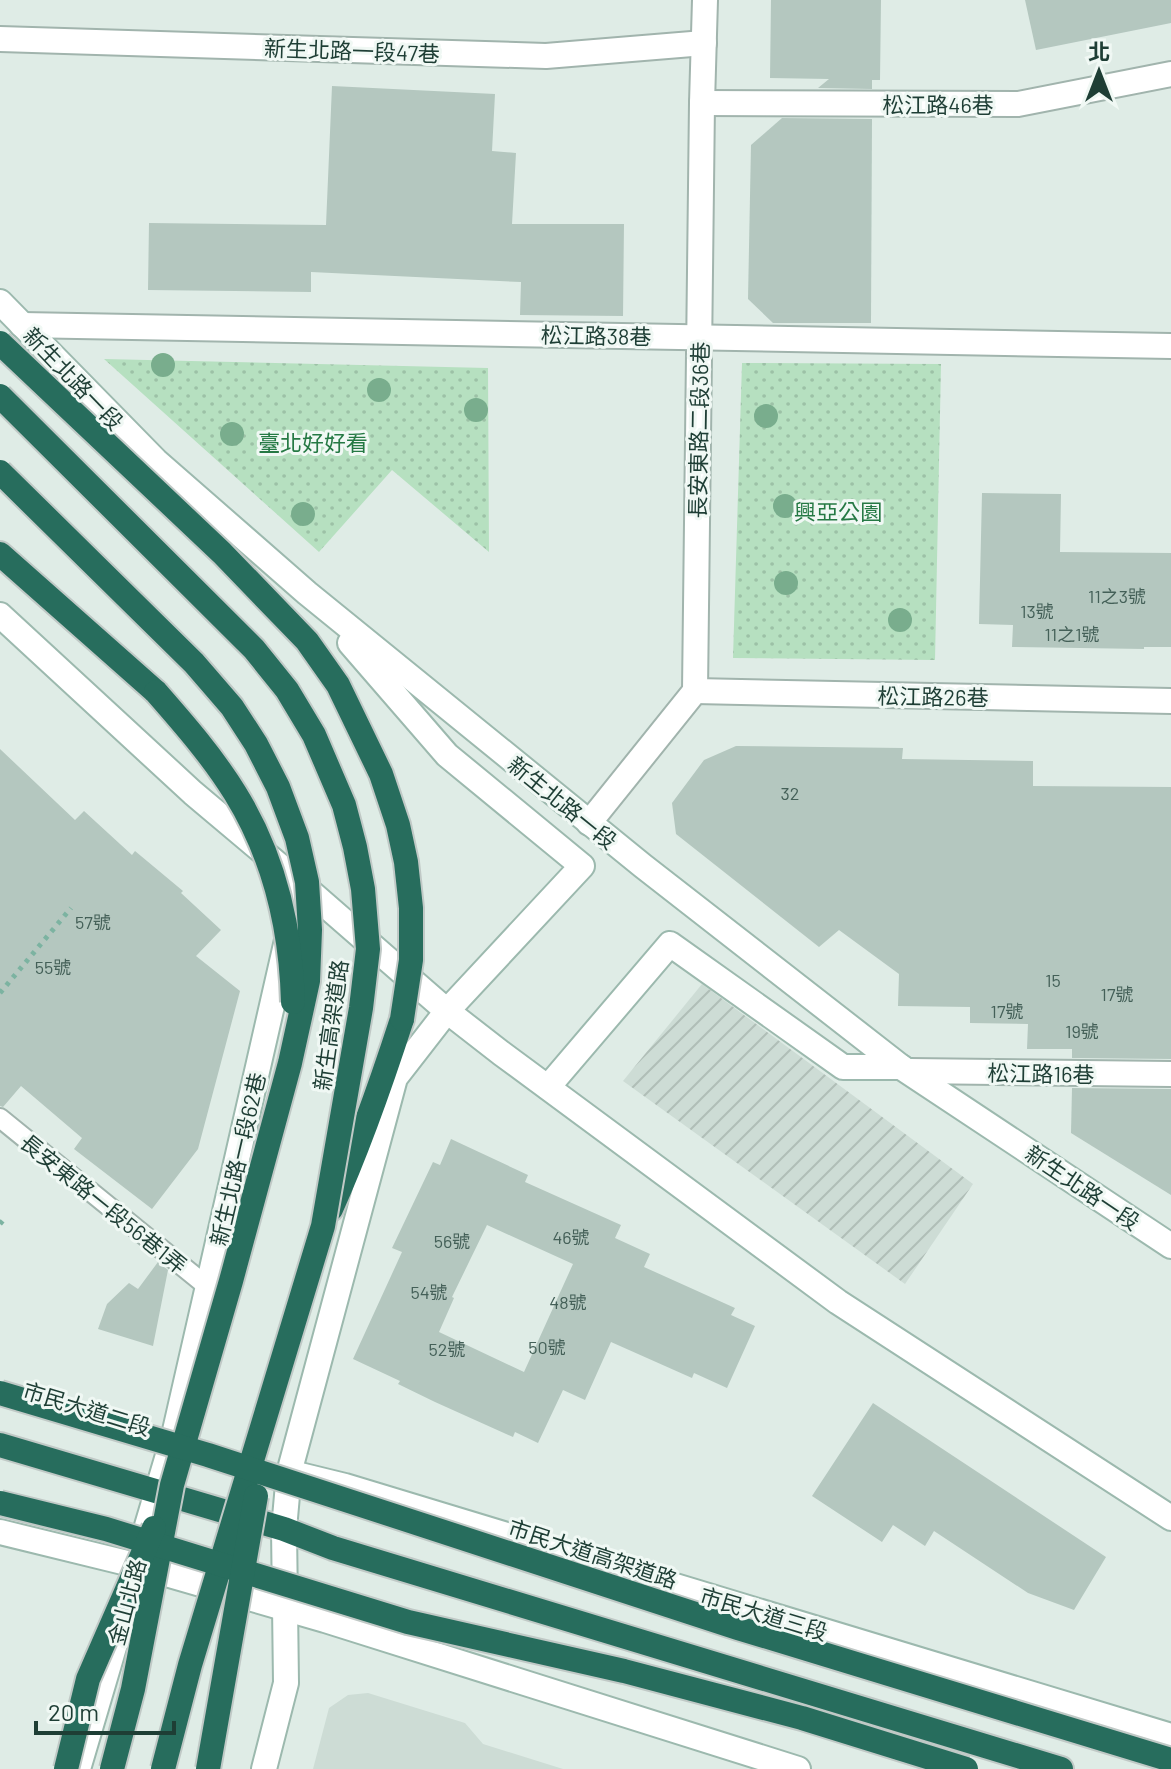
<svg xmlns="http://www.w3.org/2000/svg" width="1171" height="1769" viewBox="0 0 1171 1769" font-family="Barlow,'Noto Sans TC',sans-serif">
	<defs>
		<pattern id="industrial-furrows" width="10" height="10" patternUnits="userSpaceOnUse" patternTransform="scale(2)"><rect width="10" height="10" fill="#cddcd5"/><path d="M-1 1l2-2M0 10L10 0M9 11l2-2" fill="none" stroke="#b0beb7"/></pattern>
		<pattern id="green-dots" width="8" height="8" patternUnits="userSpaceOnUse" patternTransform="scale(2)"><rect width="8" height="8" fill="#b6e0c0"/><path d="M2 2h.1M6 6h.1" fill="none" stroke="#9cc1a6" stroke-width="1.8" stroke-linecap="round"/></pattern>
	</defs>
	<rect width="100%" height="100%" fill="#dfece6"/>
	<path fill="#cddcd5" d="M368,1693l97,30 18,21 80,25h-250l16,-61 19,-13z"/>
	<path fill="url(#industrial-furrows)" d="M702,984l271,200 -68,100 -282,-203z"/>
	<g fill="url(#green-dots)">
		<path d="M104,359l384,9 1,184 -97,-82 -73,82z"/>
		<path d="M742,363l199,1 -6,296 -202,-2z"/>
	</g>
	<g fill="#b4c7bf" fill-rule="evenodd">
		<path d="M771,0h110l-1,80h-8v9l-54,-1 11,-9 -59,-1z"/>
		<path d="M1025,0h146v23l-135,27z"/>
		<path d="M332,86l163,8 -3,57 24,2 -4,71h112l-1,92 -103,-1 1,-33 -210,-10v20l-163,-2 1,-67 177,2z"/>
		<path d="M782,118l90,1 -1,204h-98l-25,-24 3,-154z"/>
		<path d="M982,493l79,1 -1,58 111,1v94h-27v2l-132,-2 1,-22 -34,-1z"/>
		<path d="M736,746l167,2 -1,11 131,2v25l138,1v272l-99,-1v-9h-45l1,-25 -58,-1v-16l-72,-1 1,-32 -60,-44 -20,17 -143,-113 -4,-31 32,-43z"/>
		<path d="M0,749l75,71 9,-9 48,44 3,-4 48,40 -2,2 40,37 -25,26 44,35 -42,158 -46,60 -78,-60 8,-11 -61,-52 -18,21 -3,-1z"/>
		<path d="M1072,1088l99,1v106l-100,-62z"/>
		<path d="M451,1139l77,36 -3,7 96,43 -6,13 35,16 -6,13 91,41 -4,7 24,11 -28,62 -33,-15 -2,5 -81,-36 -26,58 -22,-10 -25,53 -23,-11 -2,5 -78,-35 -37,-18 2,-3 -47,-22 49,-107 -10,-4 41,-86 7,3zM487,1225l86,39 -49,108 -85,-40 15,-34 -2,-1z"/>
		<path d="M158,1262l10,8 -15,76 -55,-17 9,-25 22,-21 9,6z"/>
		<path d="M873,1403l233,154 -32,53 -46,-17 -94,-62 -9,15 -32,-21 -11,17 -70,-46z"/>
	</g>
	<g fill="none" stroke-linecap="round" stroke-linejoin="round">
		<g stroke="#a1b4ad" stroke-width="22">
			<path id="lane" d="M0,1118l208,169"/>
		</g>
		<g stroke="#a1b4ad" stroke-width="28">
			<g id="street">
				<path d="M0,39l546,17 158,-13"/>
				<path d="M702,103l316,1 153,-30"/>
				<path d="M22,325l1149,21"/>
				<path d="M695,691l476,10"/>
				<path d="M589,823l106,-132 7,-588 3,-103"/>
				<path d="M910,1071l261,3"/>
			</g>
		</g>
		<g stroke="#9cb9ae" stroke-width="28">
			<g id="secondary">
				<path d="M0,302l156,159 151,132 336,273 258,201 270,179"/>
				<path d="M0,615l193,178 107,90 147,128 54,42 337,249 333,216"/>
				<path d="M548,1087l122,-143 173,123h58"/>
				<path d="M300,1475l45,11 826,250"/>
				<path d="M0,1532l135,33 190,55 473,149"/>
				<path d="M141,1546l33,-111 126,-552"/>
				<path d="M78,1769l44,-149"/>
				<path d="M264,1769l22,-86 -2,-154 5,-56 106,-395 52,-67 135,-145 -135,-111 -97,-112"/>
			</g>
		</g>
		<g stroke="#c0c9c6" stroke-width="28">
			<g id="highway">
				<path d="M0,554l156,138"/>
				<path d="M331,1209c28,-62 50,-125 71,-190"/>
				<path d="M0,1445l284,84 49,19 728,221"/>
			</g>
		</g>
		<g stroke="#7cb3a1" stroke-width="5" stroke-dasharray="4 6" stroke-linecap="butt">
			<path d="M0,993l71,-85"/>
			<path d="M0,1224l5,-6"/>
		</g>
		<use href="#lane" stroke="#fff" stroke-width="18"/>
		<use href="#street" stroke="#fff" stroke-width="24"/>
		<use href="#secondary" stroke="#fff" stroke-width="24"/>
		<use href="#highway" stroke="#276d5d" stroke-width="24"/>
		<g stroke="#c0c9c6" stroke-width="28" stroke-linecap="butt">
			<g id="highway-bridge">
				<path d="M0,343l222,210 85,88 31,44 43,89 17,51 8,37 5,46v52l-9,59"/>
				<path d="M0,396l254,253 33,41 27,45 30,70 11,42 8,42 5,60 -7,59 -38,218 -133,439 -27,104"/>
				<path d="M0,472l194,191 38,44 24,37 22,43 19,51 10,44 3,48 -2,51 -18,82 -59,218 -59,204 -39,204 -21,80"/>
				<path d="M156,692c28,32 56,64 79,101 39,63 56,136 58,209"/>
				<path d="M0,1393l208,62 530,173 433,132"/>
				<path d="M0,1503l106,26 302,93 216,49 178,47 164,51"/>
				<path d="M66,1769l22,-90 66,-151"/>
				<path d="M208,1769l48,-273"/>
			</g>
		</g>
		<use href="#highway-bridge" stroke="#276d5d" stroke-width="24"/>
	</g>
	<g fill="#79ad8d">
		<circle cx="163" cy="365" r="12"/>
		<circle cx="379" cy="390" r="12"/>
		<circle cx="476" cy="410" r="12"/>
		<circle cx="766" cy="416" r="12"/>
		<circle cx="232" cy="434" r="12"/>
		<circle cx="785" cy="506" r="12"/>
		<circle cx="303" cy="514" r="12"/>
		<circle cx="786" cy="583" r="12"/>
		<circle cx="900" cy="620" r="12"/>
	</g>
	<g text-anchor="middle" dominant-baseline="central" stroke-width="6" stroke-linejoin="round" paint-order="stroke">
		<g font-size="18" fill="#446058">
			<text x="1117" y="596">11之3號</text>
			<text x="1037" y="611">13號</text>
			<text x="1072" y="634">11之1號</text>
			<text x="790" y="793">32</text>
			<text x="93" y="922">57號</text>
			<text x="53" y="967">55號</text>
			<text x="1053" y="980">15</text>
			<text x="1117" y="994">17號</text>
			<text x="1007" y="1011">17號</text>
			<text x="1082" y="1031">19號</text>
			<text x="571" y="1237">46號</text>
			<text x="452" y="1241">56號</text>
			<text x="429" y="1292">54號</text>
			<text x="568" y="1302">48號</text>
			<text x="547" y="1347">50號</text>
			<text x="447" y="1349">52號</text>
		</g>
		<g font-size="22" fill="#1e3e35" stroke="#f0f8f4">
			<text transform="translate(352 50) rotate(2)">新生北路一段47巷</text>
			<text x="938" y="104">松江路46巷</text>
			<text transform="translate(596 335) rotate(1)">松江路38巷</text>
			<text transform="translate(74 378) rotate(46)">新生北路一段</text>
			<text transform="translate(698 430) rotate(-89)">長安東路二段36巷</text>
			<text transform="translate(933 696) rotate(1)">松江路26巷</text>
			<text transform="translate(563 802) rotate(39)">新生北路一段</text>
			<text transform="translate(330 1025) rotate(-82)">新生高架道路</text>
			<text transform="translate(1041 1073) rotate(1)">松江路16巷</text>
			<text transform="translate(237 1159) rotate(-77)">新生北路一段62巷</text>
			<text transform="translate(1083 1187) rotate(34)">新生北路一段</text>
			<text transform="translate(104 1203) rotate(39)">長安東路一段56巷1弄</text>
			<text transform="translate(87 1408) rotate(17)">市民大道二段</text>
			<text transform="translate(593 1553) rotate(18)">市民大道高架道路</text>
			<text transform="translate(126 1602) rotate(-75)">金山北路</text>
			<text transform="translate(764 1613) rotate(17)">市民大道三段</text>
		</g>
		<g font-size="22" fill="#257944" stroke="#f0f8f4">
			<text x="313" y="442">臺北好好看</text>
			<text x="838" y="511">興亞公園</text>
		</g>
	</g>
	<g transform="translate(1099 72)" stroke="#f0f8f4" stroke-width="6" paint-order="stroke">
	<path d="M0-6L14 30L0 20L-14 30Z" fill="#1e3e35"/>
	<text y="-12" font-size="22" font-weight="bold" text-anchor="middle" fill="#1e3e35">北</text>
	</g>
	<path d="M36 1721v12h138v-12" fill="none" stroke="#1e3e35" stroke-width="4"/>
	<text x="48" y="1721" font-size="24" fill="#1e3e35" stroke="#f0f8f4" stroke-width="6" paint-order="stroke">20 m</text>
</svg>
